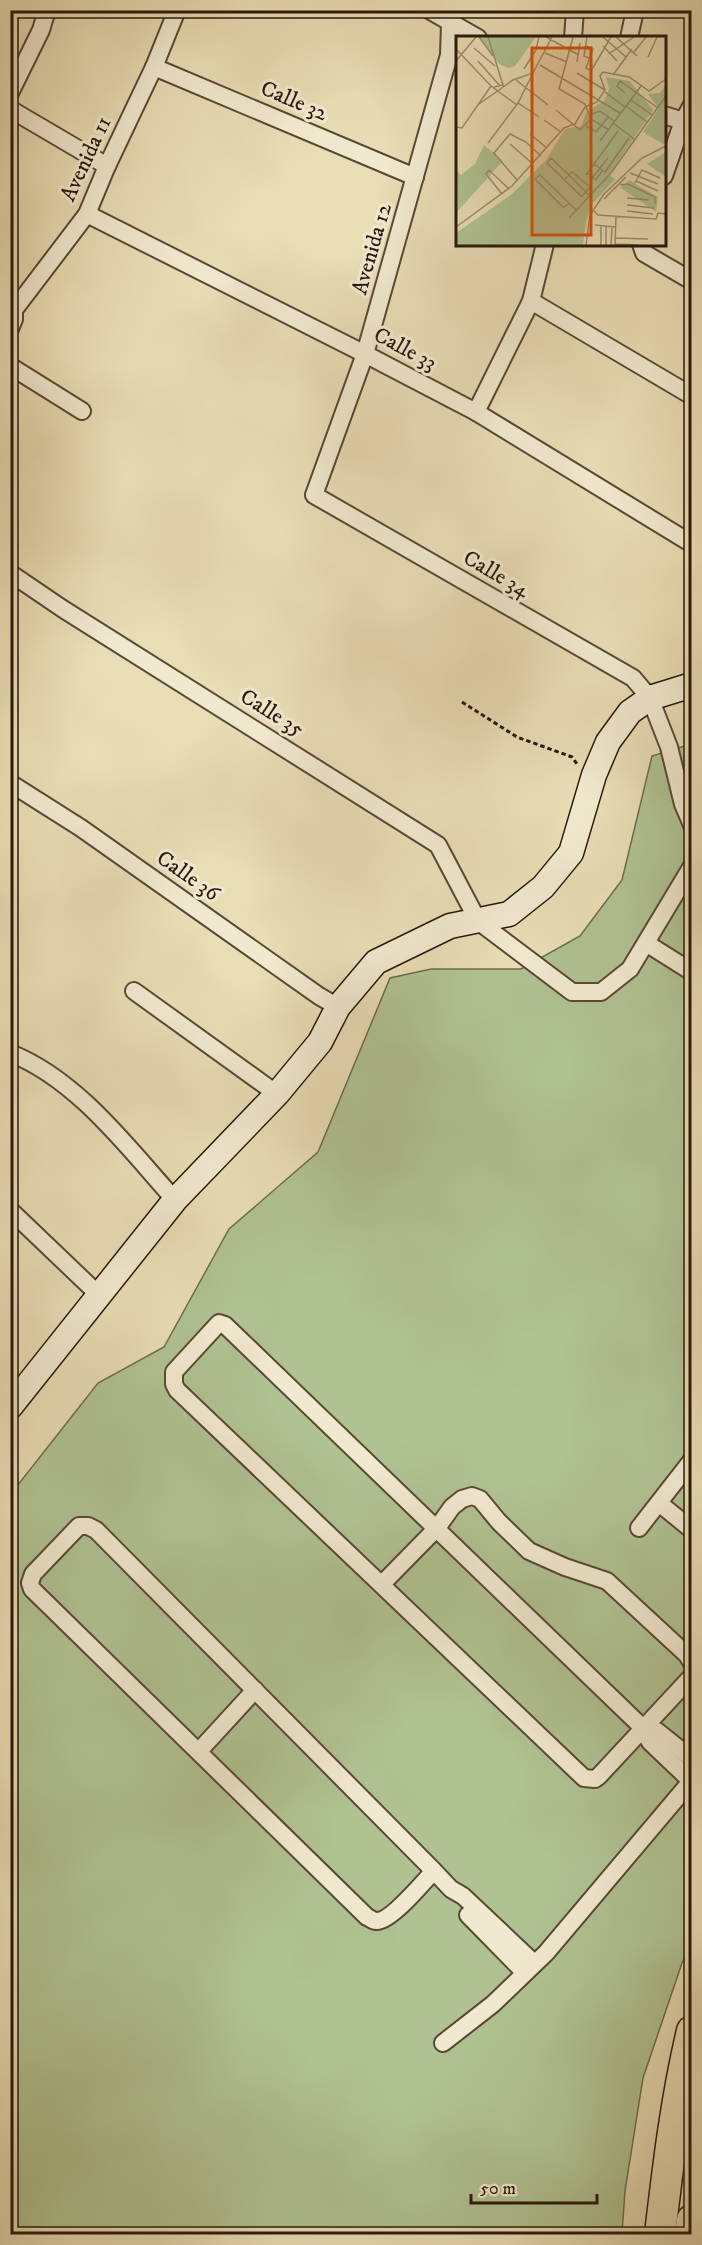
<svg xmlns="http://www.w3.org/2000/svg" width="702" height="2245" viewBox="0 0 702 2245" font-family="'IM FELL DW Pica',serif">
	<rect width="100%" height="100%" fill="#e9ddb5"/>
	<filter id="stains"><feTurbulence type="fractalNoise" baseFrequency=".00333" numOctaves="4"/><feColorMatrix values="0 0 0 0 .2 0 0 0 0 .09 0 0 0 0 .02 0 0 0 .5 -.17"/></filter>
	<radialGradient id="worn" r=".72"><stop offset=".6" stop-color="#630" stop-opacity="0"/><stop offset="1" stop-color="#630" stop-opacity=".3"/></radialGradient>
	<path fill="#b0c292" stroke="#6c6c4e" stroke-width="1.5" d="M691,744l1,1199 -10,20 -39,115 -18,113 -3,43h-611l-1,-739 88,-112 66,-36 65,-118 89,-77 72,-174 41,-9h90l59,-33 42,-56 30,-124z"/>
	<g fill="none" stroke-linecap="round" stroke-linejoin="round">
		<g stroke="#584836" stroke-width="20">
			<g id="street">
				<path d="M429,10l49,28"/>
				<path d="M453,10l-3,12 -1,33 -84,299 -51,141 319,183 17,20 19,49 14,57 9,21"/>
				<path d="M573,38l2,-28"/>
				<path d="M629,38l6,-28"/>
				<path d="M154,67l261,110"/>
				<path d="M10,93l31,-63 6,-20"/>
				<path d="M10,109l97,57"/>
				<path d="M664,115l19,6"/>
				<path d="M664,176l19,-55 9,-16"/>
				<path d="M87,214l278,140 111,58 216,132"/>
				<path d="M641,244l3,9 48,28"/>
				<path d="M531,301l161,95"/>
				<path d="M10,310h4l73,-96 20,-48 47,-99 23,-57"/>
				<path d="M10,329l4,-10v-9"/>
				<path d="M10,366l72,45"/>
				<path d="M476,412l55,-111 14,-57"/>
				<path d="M10,573l53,36 375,236 40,76 94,71h29l29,-23 62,-103"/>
				<path d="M10,783l71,45 238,168 19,11"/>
				<path d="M646,943l46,29"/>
				<path d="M134,991l143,103"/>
				<path d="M10,1053c67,26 118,95 165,147"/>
				<path d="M10,1210l90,86"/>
				<path d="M659,1503l33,27"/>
				<path d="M639,1528l53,-68"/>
				<path d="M382,1584l55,-56 15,-21 10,-8 10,-3 8,3 19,23 30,29 36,16 42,14 80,74 5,8"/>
				<path d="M643,1728l14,3 35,28"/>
				<path d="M199,1751l56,-61"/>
				<path d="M691,1781l-41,-39 -7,-14 -418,-403 -6,-2 -45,49v12l3,6 407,388 11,1 4,-3 93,-100"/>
				<path d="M434,1871c-11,11 -43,51 -58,50 -3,0 -6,-3 -9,-4l-335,-328 -2,-6 3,-9 46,-48h9l8,4 338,341 17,18 12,7 71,67"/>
				<path d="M468,1915l56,57"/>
				<path d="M443,2043l50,-39 53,-51 146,-173"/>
			</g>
		</g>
		<g stroke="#28170b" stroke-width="27">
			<path id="secondary" d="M10,1407l165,-207 102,-106 43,-52 18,-35 38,-45 74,-36 59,-12 34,-27 28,-34 23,-78 14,-33 22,-30 20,-14 42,-13"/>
		</g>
		<g stroke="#28170b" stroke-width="33">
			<g id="highway">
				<path d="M660,2234c8,-68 16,-136 32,-203"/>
				<path d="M690,2234l2,-14"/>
			</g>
		</g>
		<path stroke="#28170b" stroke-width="3" stroke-dasharray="4.5 3" stroke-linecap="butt" d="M462,702l55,35 55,20 5,7"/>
		<use href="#street" stroke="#f1e9cf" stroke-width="16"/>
		<use href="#secondary" stroke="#f1e9cf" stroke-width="24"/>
		<use href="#highway" stroke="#e9ddb5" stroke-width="30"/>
	</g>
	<g text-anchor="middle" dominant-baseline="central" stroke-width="6" stroke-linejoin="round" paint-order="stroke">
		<g font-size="22" fill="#28170b" stroke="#f1e9cf">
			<text transform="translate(294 101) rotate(23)">Calle 32</text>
			<text transform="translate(86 159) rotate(-65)">Avenida 11</text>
			<text transform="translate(372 249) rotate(-74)">Avenida 12</text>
			<text transform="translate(405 349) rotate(28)">Calle 33</text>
			<text transform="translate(496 574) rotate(30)">Calle 34</text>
			<text transform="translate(272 713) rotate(32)">Calle 35</text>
			<text transform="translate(188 876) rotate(35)">Calle 36</text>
		</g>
	</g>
	<g transform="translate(456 36)">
		<rect width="210" height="210" fill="#e9ddb5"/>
		<path d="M23,1h57l-21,29 -7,2 -9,-4zM150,41l24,4 23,29 -44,65 6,4 -22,24 -7,18 -3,24h-127v-12l56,-39 34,-34 19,-31 16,-3 6,-15 17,-10 5,-12zM210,49v59h-3l-20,-12 16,-24 -11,-14 12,-1zM28,109l19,16 -47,52v-43l5,5 14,-11zM210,116v22l-1,2 -18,-12zM173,144l29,17 -2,15 -35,-24z" fill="#b0c292"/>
		<path fill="none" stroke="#9c8e71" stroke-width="1.5" d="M23,1l14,19M32,1l15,48 -9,2M90,1l33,18M117,1l-14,52 26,15 6,15 18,11M131,1l-3,19 5,2M147,1l23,20M160,1l21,19M130,10l7,3 -7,19 5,3 20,-34M147,10l14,15M18,12l21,18M0,13l35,37 26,19M178,16l12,-15M89,17l22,9M154,17l24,-16M192,21l9,-20M0,25l20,-24M22,25l22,25M121,26l3,-19M84,29l80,48M68,33l12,-19 3,-13M121,37l28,17M157,39l19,-26M60,44l32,25M149,56l20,15M169,57l-8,-7 3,-5 38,27M175,64l21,15M62,67l21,14M23,68l34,-24 20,-7 19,-36M170,70l21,16M100,74l24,20 11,-11M133,79l11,-4 14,10M88,84l17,12M157,87l21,16M130,90l10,6 13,-16M0,91l6,1 29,-42M74,98l17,14M144,105l41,-55M32,107l30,-40 15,-30M54,108l23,20M138,128l11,8 24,-34M131,137l9,7 6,-9M174,137l28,11M130,139l32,-44M137,141l15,-19M61,144l-23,-27 16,-19 16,8 15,14M108,144l5,-5 1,-2 2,-1 18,15 -4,5 -4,4h-1l-34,-33 4,-5 18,17 21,21M180,145l22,10M179,147l7,-13 18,8M164,149l8,-1 27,13v7M46,158l-16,-20 3,-4 20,19M171,162l22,2M148,163l22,-22M113,168l-6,3 -28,-28 5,-4 37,36M171,169l27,3M138,175l4,4 58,4 2,-6 8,1M171,175l26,3M113,182l42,-45 55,-77M139,189l20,2M0,191l56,-41 52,-58 11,-4 10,-17 12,-5 8,-12 -5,-14 3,-4 26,5 20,14 17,-12M159,202l33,1M159,208l23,1M130,209l4,-30 14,-21 38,-36 24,-12M145,209v-20M150,209v-19M155,209l1,-18M159,209l1,-29"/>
		<path fill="#d5520c" fill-opacity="0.15" stroke="#d5520c" stroke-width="3" d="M76,12h59v187h-59z"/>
		<rect width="210" height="210" fill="none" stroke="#28170b" stroke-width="3"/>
	</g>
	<rect width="702" height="2245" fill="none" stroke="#e9ddb5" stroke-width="36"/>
	<rect x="12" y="12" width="678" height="2221" fill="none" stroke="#28170b" stroke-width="3"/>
	<rect x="18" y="18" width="666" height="2209" fill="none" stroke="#28170b" stroke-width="1.5"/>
	<path d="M471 2194v9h126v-9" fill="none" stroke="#28170b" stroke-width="3"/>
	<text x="480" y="2194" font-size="18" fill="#28170b" stroke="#f1e9cf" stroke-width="4.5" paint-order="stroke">50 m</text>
	<rect width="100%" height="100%" filter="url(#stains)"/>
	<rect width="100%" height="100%" fill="url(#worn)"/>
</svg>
